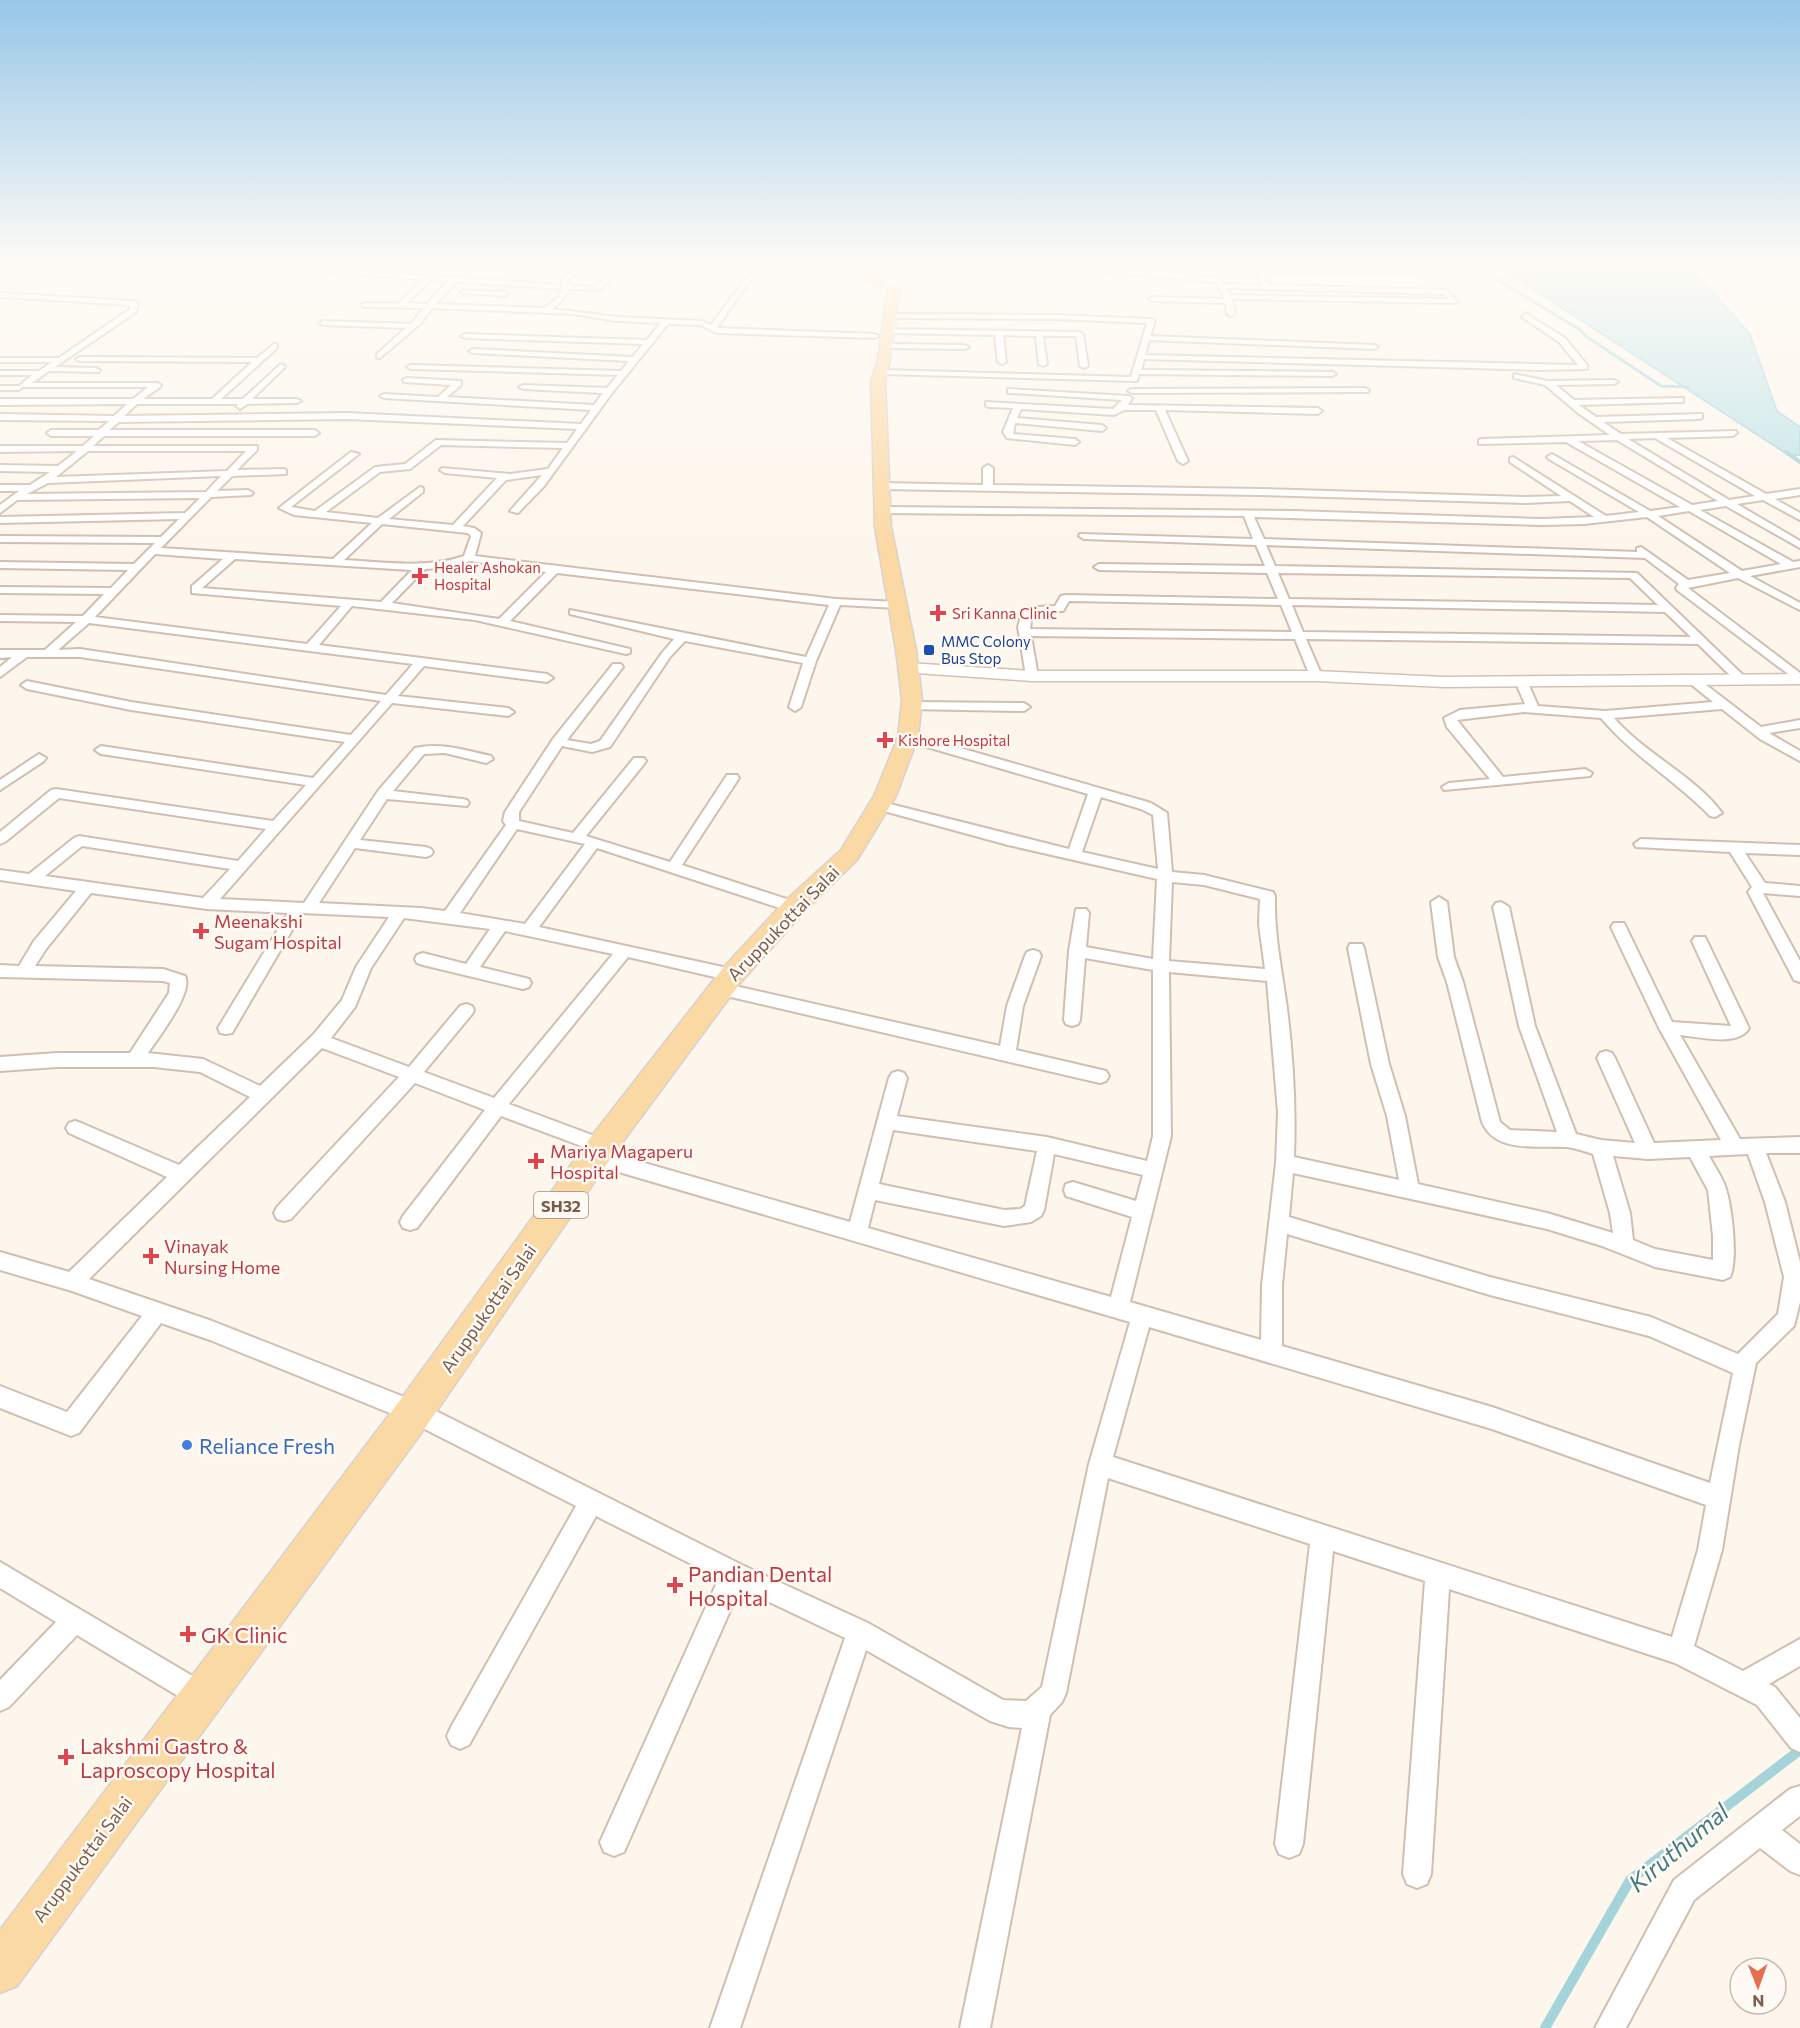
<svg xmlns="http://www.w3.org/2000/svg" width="1800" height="2028" viewBox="0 0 1800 2028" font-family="Commissioner,sans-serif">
	<rect width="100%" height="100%" fill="#fdf6ec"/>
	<path fill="#bfe3e8" stroke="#a5d3da" stroke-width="1.5" d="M1491,262h309v8h-107l57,64 27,77 23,16v28l-10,1z"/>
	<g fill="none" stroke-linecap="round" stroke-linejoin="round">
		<path stroke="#a5d3da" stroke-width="3" d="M1476,262l28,22 75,45 8,8 74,49 28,1"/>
		<path stroke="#a5d3da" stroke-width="4" d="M1786,452l14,10"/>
		<path stroke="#a5d3da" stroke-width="10" d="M1545,2028l85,-148 170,-130"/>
		<g stroke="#d1beb0" stroke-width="4">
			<g id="street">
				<path d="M188,262h27l212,14 15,-14h6l-14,14 128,9 -1,-5 20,-15 -4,-3h7l3,4 -20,15 3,4 26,2 23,-22 2,3 -21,22 -30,-1 -9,12 -9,8 65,8 85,4 9,4 33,-44 12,-10 3,2 -11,10 -31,45 158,6 4,2 -4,2 -158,-5 -17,-8 -32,-1 -56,69 -68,93 -26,27 -8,-2 32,-36 -36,5 -43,46 11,2 7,5 -6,23 361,43 62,3 6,3 -6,3 -58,-3 -24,56 -15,46 -6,4 -6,-4 14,-44 -118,-22 -15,16 -60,90 -18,5 -30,-6 -43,66v9l54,12 61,-75h10l2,3 -2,3 -58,72 84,26 57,-87h10l2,3 -57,87 117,38 3,4 -8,5 -5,-1 -192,-63 -58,79 193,42 6,2 2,4 -2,4 -6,2 -104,-24 -119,147 99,37 3,5 -5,6 244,70 39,-144 3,-5 6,-2 6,2 3,5 -10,38 150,21 100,24 6,-25v-166l-68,-12 -5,62 -2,4 -6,2 -6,-2 -2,-4 5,-69 7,-42h10l3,4 -3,34 67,12 4,-80 -149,-34 -135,-37 -2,-3 2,-3 5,-1 191,48 19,-55 -185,-54 -1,-3 6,-4 243,70 16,10 5,59 32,3 69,17 2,4c-1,36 6,70 11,105 7,52 10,104 8,156l105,23 -12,-64 -16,-52 -23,-116 2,-4h12l2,4 25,116 16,52 13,68 129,29 66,20 -3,-20 -17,-59c-9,-3 -18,-6 -27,-7 -29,-2 -70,7 -84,-25l-35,-140 -9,-25 -7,-55 8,-5 8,5 7,55 9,25 37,140 10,8 47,2 -38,-106 -26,-119 3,-4 5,-1 8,5 26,119 41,108 25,6 34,3 -38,-85 3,-5 6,-2 6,2 3,5 39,85 67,-3 -62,-112 -48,-101 3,-4h10l48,99 59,4 -39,-85 3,-4h10l44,91c-10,19 -51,9 -69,7l60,104 60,-2v16h-34l19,49 15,60v40l-6,24 -38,37 -17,82 -17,105 -28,96 49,25 57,-32v27l-31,18 6,3 25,31v34l-9,-4 -34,-43 -82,-42 -226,-74 -18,285 -4,10 -10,4 -10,-4 -4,-10 22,-293 -92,-30 -30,293 -4,10 -10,4 -10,-4 -4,-10 35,-300 -202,-66 -42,215 -4,9 -12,13 -60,313h-30l62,-300 -13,-1 -19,-6 -124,-71 -126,378h-30l135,-390 -105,-50 -116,264 -10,4 -10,-4 -4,-10 119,-264 -123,-62 -127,229 -9,4 -9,-4 -4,-9 4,-9 125,-221 -169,-86 -197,-80 -49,-17 -82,110 -8,3 -71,-28v-22l67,26 75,-96 -70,-25 -72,-21v-18l69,20 98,-95 -98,-44 -3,-5 3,-5 6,-2 6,2 98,42 71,-68 -50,-25 -46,-5h-97l-57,4v-14l57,-4h73l39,-60 1,-10 -7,-2 -163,-4v-12l19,1 15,-25 42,-50 -76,-11v-10l29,4 45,-36 5,-2 159,25 28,-32 -207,-31 -54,44 -5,2v-12l51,-42 5,-1 217,32 33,-36 -205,-31 -6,-4 6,-4 212,32 32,-36 -214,-32 -104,-21 -6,-4 6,-4 104,21 220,33 30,-34 -301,-44h-53l-27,20v-10l12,-10 -12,1v-8h45l31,-28 -76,-1v-6l83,1 21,-22 -104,-1v-6l111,1 17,-18 -128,-2v-6l134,2 21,-21 -155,-1v-6l161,1 18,-18 -179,4v-6l185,-4 15,-15 -183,2 -17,13v-8l19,-14h-19v-6h30l20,-13 -50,-1v-6l58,1 19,-15 -77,1v-6h83l11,-10h-43l-4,-3 4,-3h48l10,-9 -109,-1v-6l114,2 13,-12 -127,1v-6h133l15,-12h-125l-4,3h-19v-4h19l13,-11h-32v-4h39l13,-9h-52v-4h59l71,-49v-4l-130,-8v-4l134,8 4,2 -2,9 -81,55 41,1 4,2 -1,2 -50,-1 -17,12h125l4,2 -1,2 -17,12h69l40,-37 -172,-1 -4,-2 4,-2 177,1 17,-14h3v4l-56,51h22l38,-35 4,2 -1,2 -32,31h45l4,2 -4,2 -50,1 -7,5 -4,-3 2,-2h-101l-13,12 223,-3 234,11 10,-14 -207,-12 -4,-2 4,-2 54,3 13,-12 -47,-3 -1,-2 4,-2 54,3v4l-14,12 147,8 9,-12 -80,-4 -4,-2 4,-2 84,3 11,-13 -207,-6 -4,-2 4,-2 210,6 8,-10 -156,-8 -4,-2 4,-2 160,8 10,-13 -178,-6 -4,-2 4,-2 182,6 13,-17 -43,-2 -44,-7 -141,-6 -11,15 -41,35h-3v-4l29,-26 -83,-3 -4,-2 4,-2 88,3 13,-16 -59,-1 -4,-2 4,-2h34l24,-24zM431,280l18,1 -12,11 -10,12 -20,-1zM457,282l106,7 -6,10 -13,9 -109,-4zM347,419l230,10 -10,14 -131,-3 -31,24 -30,3 -60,44 -24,-4 68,-53 -8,-2 -72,56 15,7 78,8 -39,36 -172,-11 50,-51 40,-2 2,-2 -5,-3 -31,1 15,-15 54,-2v-4l-3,-1 -46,1 20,-20v-4h-164l11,-10h211l4,-3 -4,-3h-206l10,-8zM441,445l122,3 -15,21 -38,5 -68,-6 -2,2 5,3 52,5 -44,47 -64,-6 34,-27v-4l-3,-1 -42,31 -52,-6 54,-40 30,-3zM88,451h158l-19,20 -171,6zM221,476l-15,16 -179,2 21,-11zM382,524l86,9 3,3 -7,20c-37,13 -80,6 -120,4zM155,554l68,5 -31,27v7l149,13 -34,38 -212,-27zM235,559l176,11h1l-31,32 -179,-14zM470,561l76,11 -47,47 -107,-16 33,-34 27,-2zM557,573l272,32 -23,52 -236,-47v4l104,25 -12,14 -62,88 -9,3 -24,-4 56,-73 -2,-3h-8l-60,75 -48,73 -2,9 3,4 -61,86 -24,-3 -102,-5 36,-55 71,9 5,-2 2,-3 -2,-3 -5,-2 -66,-7 27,-41 80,7 2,-3 -2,-3 -5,-1 -69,-8 31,-37 21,-1 41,10 7,-4 -2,-3c-26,-6 -50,-14 -76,-8l-37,43 -74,112 -84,-4 172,-196 116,13 6,-4 -6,-4 -110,-12 26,-30 123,16 6,-4 -6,-4 -228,-29 33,-39 123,14 151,34 4,-1v-4l-120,-28zM89,623l324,41 -27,31 -306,-46 -22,1zM1101,797l40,12 12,6 5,54 -76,-17zM517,829l68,15 -60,80 -65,-11zM82,846l148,23 -27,29 -158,-22zM1172,882l32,3 56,14 -1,25 6,45 -96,-8zM91,893l116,16 81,4 -70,115 2,5 6,1 6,-1 70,-120 87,4 -33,50 -14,33 -29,35 -53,51 -57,-27 -55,-6c10,-15 46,-61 37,-77l-22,-7 -128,-3 11,-17zM404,918l86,11 -24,35 -43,-11 -6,2 -2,4 2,4 6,2 100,24 6,-2 2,-4 -2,-4 -49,-12 25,-36 108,23 -119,144 -70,-26 48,-58 2,-4 -2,-4 -6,-2 -6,2 -51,61 -78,-29 24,-31 16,-39zM1169,972l98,9 11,131 -2,51 -14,122 -1,55 -131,-38 41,-166zM322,1048l77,29 -122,130 -3,6 3,6 7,2 7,-2 124,-136 70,27 -82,106 -3,6 3,6 7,2 7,-2 84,-112 91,34 -4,2 -2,5 2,5 7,3 535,157 -41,142 -47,223 -16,14 -23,-1 -135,-77 -126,-58 -320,-161 -210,-83 -123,-42zM893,1130l144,21 -12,55 -5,3 -16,1 -125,-26zM1054,1154l89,21 -7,26 -63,-19 -7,2 -2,6 2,6 66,21 -21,80 -243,-69 7,-28 129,26 27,-4 10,-6 3,-6zM1748,1154l17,48 19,75 -6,37 -40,40 -87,-37 -161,-40 -201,-60 4,-44 254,56 55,17 53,21 68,13 7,-3c8,-17 2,-69 -4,-88 -3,-11 -12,-23 -17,-33zM1613,1156l35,3 42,-2 18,33 5,46v24l-58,-11 -22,-9 -3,-27zM1287,1234l203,61 159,41 84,37 -23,110 -218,-76 -210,-61v-61zM1149,1327l343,102 214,76 -8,45 -26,87 -559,-180z"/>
				<path d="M377,262h7l-3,2z"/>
				<path d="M991,262l121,6 5,-6h6l-4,6 100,10 5,6 38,1 -6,-16h160l2,3h-156l7,13 177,5 12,11 -3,2 -223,-4 3,15 -4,2 -4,-2 -1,-11 -74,-2 -3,-2 3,-2 72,2 -8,-17zM1226,288l218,6 5,5 -219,-4z"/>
				<path d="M463,290l42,2 3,2 -3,2 -44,-3z"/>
				<path d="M1525,313l40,25 22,27v4l-47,1 -396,-11 -3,11 191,2 4,2 -4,2 -193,-2 -2,7h-3l-252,-7 -4,-2 4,-2 249,7 16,-54 -90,-4 -170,-1 3,-4 167,1 94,4 4,2 -5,15 224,9 4,2 -4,2 -225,-9 -4,15 433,10 -19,-23 -37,-25z"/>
				<path d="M887,329l192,3 4,2 5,32 -4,2 -4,-2 -4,-30h-33l4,28 -4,2 -4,-2 -3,-28 -33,-1 3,27 -4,2 -4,-2 -3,-27 -111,-2z"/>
				<path d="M885,344l80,1 4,2 -4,2 -83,-1 -1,-2z"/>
				<path d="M1514,374l34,7 66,-1 4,2 -4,2 -58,1 18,15 109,-2v4h-3l-101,3 17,12 106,-3v4l-3,1 -96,3 18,12 115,-3 1,2 -4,3 -66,2 99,56 34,-5v6l-25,4 25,14v7l-37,-20 -26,4 63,37v7l-74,-42 -26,4 93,52 7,-1v6l-50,9 50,27v7l-62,-32 -50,10 112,85v10l-123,-93 -1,-2 3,-4 -34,-26 -379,-13 9,21 362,7 111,107 -2,3h-8l-40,-39 -392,-5 16,37 -6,4 -6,-4 -15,-37 -264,-3 7,40 -6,4 -6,-4 -8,-49 5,-19 32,-2 6,-10 4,-1 213,4 -11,-26 -168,-3 -5,-3 5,-3 166,2 -9,-21 -172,-6 -5,-3 1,-2 173,5 -9,-23 -362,-3 -5,-3 5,-3 411,4 248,8 53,-2 -24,-16 -45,2 -265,-8 -379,-6 -5,-3 5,-3 102,2v-17l5,-3 5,3v17l267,4 265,8 36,-1 -51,-34v-4l3,-1 93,59 33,-4 -90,-53 -2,-2 5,-3 98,57 30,-4 -114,-65 -87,2v-4l3,-1 128,-4 -32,-22 -33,-28 -31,-7zM1655,438l100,58 -26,4 -101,-61zM1617,440l101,61 -26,4 -114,-64zM1689,511l92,53 -39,7 -84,-55zM1254,517l287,8 43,-1 63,-7 83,56 -42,7 -47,-33 -4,1v4l-373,-13zM1278,573l352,5 28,27 -369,-6zM1069,601l212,4 11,27 -262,-3 2,-16 31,-2zM1292,605l373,7 26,25 -388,-5z"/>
				<path d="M1365,388l4,2 -1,2 -236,1 -4,-2 4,-2z"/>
				<path d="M1008,389l120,7 4,2 -4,7 190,3 4,3 -4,3 -153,-4 23,51 -5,3 -5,-3 -22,-51h-32l-10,5 -93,-6 -4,9 85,7 4,3 -4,3 -87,-8 -2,11 62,5 4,3 -4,3 -68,-7 -4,-6 10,-24 -24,-1 -3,-1v-4l127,7 9,-9 -111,-7h-3z"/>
				<path d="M1521,677l6,4 11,25 67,5 108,-9 -26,-21 6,-4 4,1 64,49 39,-7v8l-31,5 31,18v10l-40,-22 -38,-30 -108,9c31,36 81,58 108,95l-7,4 -5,-1c-34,-35 -77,-60 -109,-98l-77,-6 -67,8 46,57 82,-8 7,4 -2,3 -146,14 -2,-3 7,-4 41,-4 -43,-52 -3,-9 16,-8 65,-6 -10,-23z"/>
				<path d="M912,702l112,1 6,4 -6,4 -116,-2 -2,-3 2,-3z"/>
				<path d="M39,754l7,4 -2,3 -44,29v-10z"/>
				<path d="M1641,839l159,6v10l-55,-2 20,30 35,3v10l-37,-3 37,68v21l-6,-2 -2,-4 -44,-84 4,-5 -22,-35 -94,-5 -2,-3z"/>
				<path d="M1033,950l6,2 2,4 -18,50 -7,44 90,21 3,5 -3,5 -6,2 -378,-88 -6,-2 -2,-4 2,-4 6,-2 278,63 7,-40 18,-50 2,-4z"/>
				<path d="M0,1562l211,125 4,9 -4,9 -9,4 -9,-4 -116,-70 -68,72 -9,4v-31l56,-58 -56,-34z"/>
				<path d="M1800,1786v30l-18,14 18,14v31l-10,-4 -30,-23 -66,52 -68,128h-31l79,-148 116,-91z"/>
			</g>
		</g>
		<g stroke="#d6c0b0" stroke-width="3">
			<g id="secondary">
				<path d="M921,262h10l-25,22h-6v-4z"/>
				<path d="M908,663l124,8h284l128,6 356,-3v10l-356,3 -128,-6h-284l-130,-9 -3,-4 3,-4z"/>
			</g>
		</g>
		<g stroke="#dad1cd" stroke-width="3">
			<g id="primary">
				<path d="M831,262h12l43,22 -2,2h-8z"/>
				<path d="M894,286l6,3 -11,76 -4,15 6,147 25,123 6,50 -4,37 -22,59 -39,64 -54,53 -62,69 -128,173 -186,270 -410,561 -17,7v-63l401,-531 190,-262 132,-169 62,-67 56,-51 33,-54 24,-59 4,-37 -6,-50 -21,-123 -4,-147 6,-15 11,-76z"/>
			</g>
		</g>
		<use href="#street" fill="#fff" fill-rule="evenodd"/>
		<use href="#secondary" fill="#fff" fill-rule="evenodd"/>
		<use href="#primary" fill="#fbd9a5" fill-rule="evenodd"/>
	</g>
	<linearGradient id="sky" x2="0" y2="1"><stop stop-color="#97c7e8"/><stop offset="0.48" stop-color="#fefbf6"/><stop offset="1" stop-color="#fefbf6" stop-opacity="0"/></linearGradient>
	<rect width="1800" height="546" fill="url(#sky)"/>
	<g fill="#e0444e" stroke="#fffaf3" stroke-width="2">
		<path d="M417 567h6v6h6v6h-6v6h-6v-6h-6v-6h6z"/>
		<path d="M935 604h6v6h6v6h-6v6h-6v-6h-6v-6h6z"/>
		<path d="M882 731h6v6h6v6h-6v6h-6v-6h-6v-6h6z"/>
		<path d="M198 922h6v6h6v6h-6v6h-6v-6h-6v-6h6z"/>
		<path d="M533 1152h6v6h6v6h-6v6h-6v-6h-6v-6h6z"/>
		<path d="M148 1247h6v6h6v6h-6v6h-6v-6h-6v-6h6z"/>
		<path d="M672 1576h6v6h6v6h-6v6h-6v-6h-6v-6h6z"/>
		<path d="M185 1625h6v6h6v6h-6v6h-6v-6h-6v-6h6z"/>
		<path d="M63 1748h6v6h6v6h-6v6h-6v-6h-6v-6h6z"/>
	</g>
	<rect fill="#1a4fb4" stroke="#fffaf3" stroke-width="2" x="923" y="644" width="12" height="12" rx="3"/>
	<circle fill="#3f7fe0" stroke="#fffaf3" stroke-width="2" cx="187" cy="1445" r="6"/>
	<g text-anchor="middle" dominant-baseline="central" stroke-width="5" stroke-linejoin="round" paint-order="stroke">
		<g font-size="15" fill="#be3a42" stroke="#fffaf3" text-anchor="start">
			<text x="434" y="567">Healer Ashokan<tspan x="434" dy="17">Hospital</tspan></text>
			<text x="952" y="613">Sri Kanna Clinic</text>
			<text x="898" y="740">Kishore Hospital</text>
		</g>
		<g font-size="15" fill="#164399" stroke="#fffaf3" text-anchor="start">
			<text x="941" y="641">MMC Colony<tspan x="941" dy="17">Bus Stop</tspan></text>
		</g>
		<rect fill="#fffaf3" stroke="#a28b7f" stroke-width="1.5" x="534" y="1192" width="54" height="26" rx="4.5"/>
		<g font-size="16" font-weight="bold" fill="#7a5c4d">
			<text x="561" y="1205">SH32</text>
		</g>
		<g font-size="18" fill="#be3a42" stroke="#fffaf3" text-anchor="start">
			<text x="214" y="921">Meenakshi<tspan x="214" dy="21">Sugam Hospital</tspan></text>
			<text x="550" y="1151">Mariya Magaperu<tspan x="550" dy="21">Hospital</tspan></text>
			<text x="164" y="1246">Vinayak<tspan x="164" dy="21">Nursing Home</tspan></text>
		</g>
		<g font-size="18" fill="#7a5c4d" stroke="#fffaf3">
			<text transform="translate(783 923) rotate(-46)">Aruppukottai Salai</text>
			<text transform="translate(488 1308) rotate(-55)">Aruppukottai Salai</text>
			<text transform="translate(82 1859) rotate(-53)">Aruppukottai Salai</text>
		</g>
		<g font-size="21" fill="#366cbe" stroke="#fffaf3" text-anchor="start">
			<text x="199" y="1445">Reliance Fresh</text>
		</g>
		<g font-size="21" fill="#be3a42" stroke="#fffaf3" text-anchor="start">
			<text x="688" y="1573">Pandian Dental<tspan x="688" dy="24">Hospital</tspan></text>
			<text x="201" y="1634">GK Clinic</text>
			<text x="80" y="1745">Lakshmi Gastro &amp;<tspan x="80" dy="24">Laproscopy Hospital</tspan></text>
		</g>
		<g font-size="24" font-style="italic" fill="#437c86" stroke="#fffaf3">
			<text transform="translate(1678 1847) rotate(-40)">Kiruthumal</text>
		</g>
	</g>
	<g transform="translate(1758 1986) rotate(179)"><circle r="28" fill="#fffaf3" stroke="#cabbb1" stroke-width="1.5"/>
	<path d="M0-4.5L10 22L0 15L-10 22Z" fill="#e76f51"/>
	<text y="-9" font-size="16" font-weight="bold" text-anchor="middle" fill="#7a5c4d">N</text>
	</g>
</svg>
